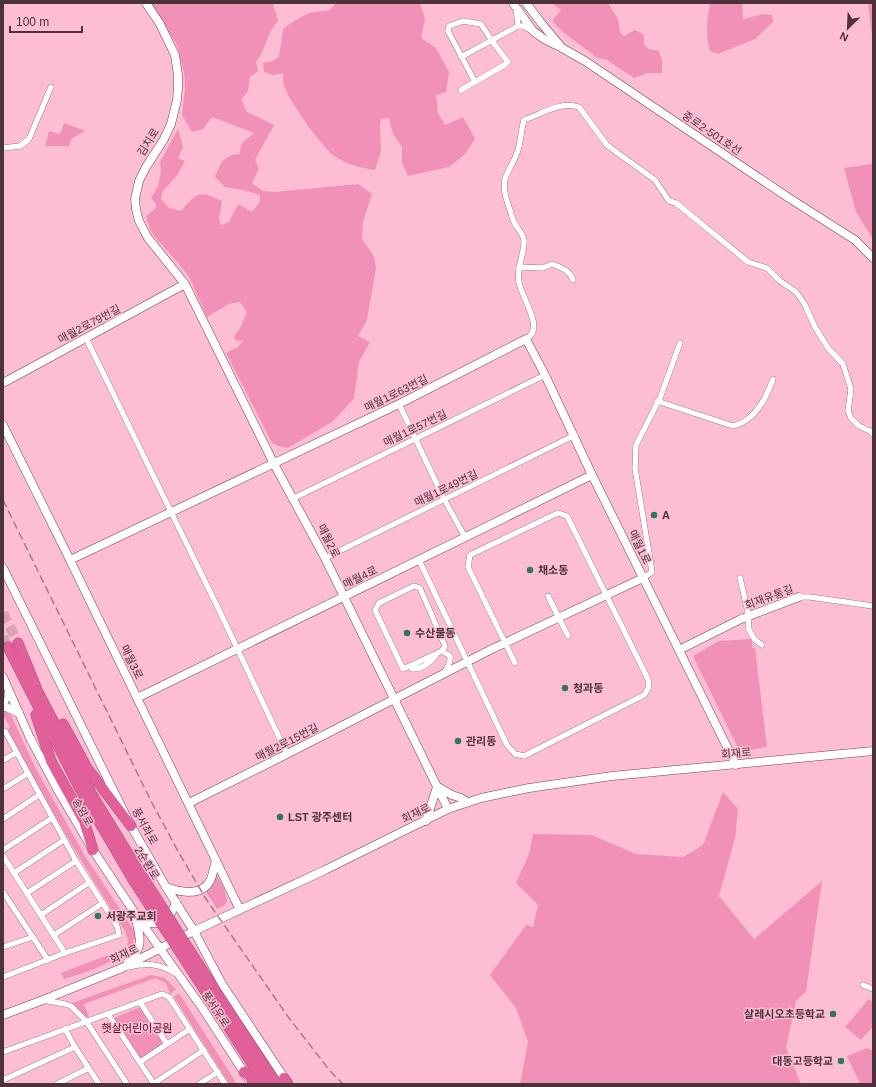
<svg xmlns="http://www.w3.org/2000/svg" width="876" height="1087" viewBox="0 0 876 1087" font-family="Arial,'Noto Sans KR',sans-serif">
	<rect width="100%" height="100%" fill="#fdbed5"/>
	<g fill="#f291b8">
		<path d="M150,3h124l-1,3 3,6 2,9c-13,15 -11,27 -22,41l2,9 -8,6 -2,14 -7,9 6,12 27,13 -19,35 4,9 -7,14 11,8 11,1 84,-8 14,10 -9,28 -1,17 12,17 2,12 -9,52 -9,16 12,6 -11,20 -5,36 -13,15 -9,9 -44,26 -10,-2 -6,-3 -46,-90 13,-7 4,-6 -7,1 -2,-5 6,-8 7,-16 -7,-10 -11,2 -22,13 -18,-40 -10,-13 -25,-28 -4,-7 -4,-13 9,-7 1,-5 -5,-6 7,-12 3,-15 -1,-9 18,-33 5,18 -5,11 7,3 -9,16 -13,14 -2,8 8,9 12,3c17,-19 17,-21 41,-10l-3,18 2,6 8,-3 9,-18 14,8 7,-9 1,-8 -17,-5 -18,-3 -10,-10c5,-13 8,-22 24,-23l3,-11 12,-10 -42,-16 -9,12 -11,3 -10,-17 3,-27 -1,-15 -7,-28z"/>
		<path d="M336,3h84l5,16 -4,19 15,10 13,24 -3,20 -10,3 2,18 7,12 18,-8 12,22 -10,15 -16,13 -41,9 -6,-13v-16l-9,-13 -4,-16 -8,1 -1,8 1,25 -6,18c-15,-2 -29,-6 -41,-14 -12,-9 -47,-57 -50,-71 -1,-4 -1,-9 -1,-12l-9,2 -10,-3 -1,-9 10,-2 6,-4 4,-28 11,-8 15,-8 21,-3z"/>
		<path d="M552,3h56l10,16 2,13 4,4 11,-6 9,5v10l5,4 10,2 3,9v13h-14l-14,5 -27,-18 -11,-3 -33,-25 -11,-11 9,-11z"/>
		<path d="M710,3h32l1,16 21,-5 8,1 1,7 -18,17 -37,15 -8,-3c-5,-17 -3,-31 0,-48z"/>
		<path d="M868,3h5v33l-1,-1z"/>
		<path d="M64,123l22,8 -14,7 -3,8h-24l4,-15 11,3z"/>
		<path d="M873,162v77l-17,-27 -12,-44 27,-4z"/>
		<path d="M752,639v9h3l12,99 -27,5 -47,-96 26,-15z"/>
		<path d="M5,712l6,3 25,54 49,87 48,73 3,8 -7,15c-7,3 -13,7 -20,10 -14,8 -30,12 -45,17l-3,-6 66,-25 1,-8 -3,-9c-42,-66 -81,-132 -117,-201l2,-4 -7,-10v-3z"/>
		<path d="M723,792l15,17 -3,29 -16,58 35,43 68,-58 -16,111 -10,9 -10,47 15,36h-281l8,-42 -12,-34 -26,-33 36,-50 7,2 5,-22 -22,-22 13,-29 4,-20 59,1 44,19 47,3 20,-12z"/>
		<path d="M216,874l8,14 3,13 -3,5 -7,3 -15,-23z"/>
		<path d="M151,975l14,3 11,11 -6,5 -4,-11 -11,-5 -71,26 5,13 -4,1 -13,-15z"/>
		<path d="M179,993l58,91h-8l-55,-87z"/>
		<path d="M869,999l4,4v24l-12,13 -16,-13z"/>
		<path d="M140,1007l23,37 -23,15 -26,-41z"/>
		<path d="M867,1048l6,3v33h-13l-13,-28z"/>
	</g>
	<g fill="none" stroke-linecap="round" stroke-linejoin="round">
		<g stroke="#d9a2b6" stroke-width="10" stroke-dasharray="10 5" stroke-linecap="butt">
			<path d="M3,613l15,30"/>
			<path d="M3,637l5,10"/>
		</g>
		<g stroke="#723e53" stroke-width="6">
			<g id="street">
				<path d="M516,8l2,18"/>
				<path d="M461,57l57,-31h5l8,4"/>
				<path d="M461,90l45,-26 2,-2 -16,-21 -11,-17 -18,-3 -14,5 -1,5 27,51"/>
				<path d="M3,148l17,-2 9,-7 22,-52"/>
				<path d="M519,267l24,1 9,-4c10,4 17,6 21,16"/>
				<path d="M86,338l134,274 67,142"/>
				<path d="M526,339c20,-10 -5,-41 -7,-57 -3,-15 6,-29 5,-42 -1,-6 -6,-11 -9,-16 -3,-6 -5,-14 -7,-20 -10,-30 2,-29 10,-54 3,-10 3,-20 6,-30 18,-6 36,-19 55,-13l28,38 12,9 36,26 14,21 7,2 72,59 19,6 13,13 16,11 8,11 11,24 13,21 15,16 8,25 -3,22 3,7 8,8 11,5 3,3"/>
				<path d="M657,401l76,25c22,-5 33,-27 40,-47"/>
				<path d="M399,404l45,95 21,38"/>
				<path d="M294,498l121,-59 130,-64"/>
				<path d="M325,558l250,-123"/>
				<path d="M419,560l88,185 8,9 9,2 120,-61c6,-7 6,-12 2,-20l-79,-159 -9,-3 -88,42 -2,12 47,96"/>
				<path d="M643,578l9,-6 -17,-104 1,-23 24,-47 20,-55"/>
				<path d="M740,578l9,38 -1,12 7,12 7,5"/>
				<path d="M414,586l6,2 25,58 -3,5 -39,18 -28,-59 4,-7z"/>
				<path d="M548,596l20,40"/>
				<path d="M799,597h11l63,9"/>
				<path d="M442,651l8,5c1,7 -2,10 -5,16"/>
				<path d="M412,669c11,0 18,-6 24,-14"/>
				<path d="M3,706l4,-7 1,-9"/>
				<path d="M3,732l2,-1 71,130 41,65 2,9 -54,18 -62,24"/>
				<path d="M3,760l13,-7"/>
				<path d="M3,789l24,-15"/>
				<path d="M3,819l36,-24"/>
				<path d="M3,850l49,-32"/>
				<path d="M3,856l62,97"/>
				<path d="M14,873l50,-33"/>
				<path d="M3,892l45,68"/>
				<path d="M27,893l49,-32"/>
				<path d="M41,915l49,-33"/>
				<path d="M54,935l49,-32"/>
				<path d="M3,947l30,-10"/>
				<path d="M128,967c20,-4 30,-4 49,7"/>
				<path d="M863,985l10,4"/>
				<path d="M43,1000l22,4 6,2 15,15 41,63"/>
				<path d="M140,1002l27,42"/>
				<path d="M108,1014l46,70"/>
				<path d="M65,1029l10,18 24,37"/>
				<path d="M3,1052l159,-58 7,3 56,87"/>
				<path d="M140,1062l50,-33"/>
				<path d="M3,1080l72,-33"/>
				<path d="M57,1084l32,-16"/>
				<path d="M153,1084l51,-34"/>
				<path d="M199,1084l19,-12"/>
			</g>
		</g>
		<g stroke="#723e53" stroke-width="9">
			<g id="secondary">
				<path d="M146,3l14,21 15,31 3,20v12l-1,13 -6,24 -7,15 -18,28 -7,14 -4,18 1,10 3,12 9,17 37,46 89,180 51,94 123,251"/>
				<path d="M513,3l20,28 11,8 14,7"/>
				<path d="M526,3l16,21 20,24 23,13 204,137 66,42 18,18"/>
				<path d="M3,383l182,-99"/>
				<path d="M3,425l67,135 170,350"/>
				<path d="M70,560l329,-156 127,-65 19,36 47,100 144,290"/>
				<path d="M3,568l128,258 35,61 28,44 28,53 65,98"/>
				<path d="M679,650l62,-31 58,-22"/>
				<path d="M3,677l27,61 30,56 33,56 41,62 69,97 44,68"/>
				<path d="M137,698l455,-223"/>
				<path d="M3,707h3l13,6"/>
				<path d="M438,787l14,8 9,3 6,4"/>
				<path d="M189,803l98,-49 203,-104 153,-72"/>
				<path d="M426,821l11,-34"/>
				<path d="M166,887c13,5 35,10 44,-6 3,-6 4,-14 6,-21"/>
				<path d="M142,922c20,4 27,0 34,-20"/>
				<path d="M128,962c17,-15 12,-26 7,-46"/>
				<path d="M3,1015l40,-15 79,-32 72,-37 131,-61 123,-61 33,-11 48,-10 83,-12 261,-25"/>
			</g>
		</g>
		<g stroke="#ad5079" stroke-width="11">
			<g id="highway">
				<path d="M18,643l20,49 53,101 49,80"/>
				<path d="M8,647l72,142 52,89"/>
				<path d="M36,715l15,46 33,60 9,29"/>
				<path d="M63,724l24,44 44,58"/>
				<path d="M229,1012l47,72"/>
				<path d="M222,1017l43,67"/>
				<path d="M244,1072l6,5 5,7"/>
				<path d="M284,1078l4,6"/>
			</g>
		</g>
		<use href="#street" stroke="#fff" stroke-width="5.5"/>
		<use href="#secondary" stroke="#fff" stroke-width="8"/>
		<use href="#highway" stroke="#e2609a" stroke-width="10"/>
		<path stroke="#a77a8b" stroke-width="1.5" stroke-dasharray="8 4" stroke-linecap="butt" d="M3,500l149,303 27,50 27,46 83,119 41,53 13,13"/>
		<g stroke="#ad5079" stroke-width="11" stroke-linecap="butt">
			<g id="highway-bridge">
				<path d="M140,873l89,139"/>
				<path d="M132,878l90,139"/>
			</g>
		</g>
		<use href="#highway-bridge" stroke="#e2609a" stroke-width="10"/>
	</g>
	<g fill="#327464" stroke="#fdbed5" stroke-width="1.5">
		<circle cx="654" cy="515" r="4"/>
		<circle cx="530" cy="570" r="4"/>
		<circle cx="407" cy="633" r="4"/>
		<circle cx="565" cy="688" r="4"/>
		<circle cx="458" cy="741" r="4"/>
		<circle cx="280" cy="817" r="4"/>
		<circle cx="98" cy="916" r="4"/>
		<circle cx="833" cy="1014" r="4"/>
		<circle cx="841" cy="1061" r="4"/>
	</g>
	<g text-anchor="middle" dominant-baseline="central" stroke-width="3" stroke-linejoin="round" paint-order="stroke">
		<g font-size="11" fill="#4b323c" stroke="#fdbed5">
			<text transform="translate(712 133) rotate(34)">중로2-501호선</text>
			<text transform="translate(148 142) rotate(-58)">김치로</text>
			<text transform="translate(89 324) rotate(-28)">매월2로79번길</text>
			<text transform="translate(396 393) rotate(-26)">매월1로63번길</text>
			<text transform="translate(415 428) rotate(-26)">매월1로57번길</text>
			<text transform="translate(446 488) rotate(-26)">매월1로49번길</text>
			<text transform="translate(329 541) rotate(63)">매월2로</text>
			<text transform="translate(640 547) rotate(64)">매월1로</text>
			<text transform="translate(360 577) rotate(-26)">매월4로</text>
			<text transform="translate(769 597) rotate(-20)">회재유통길</text>
			<text transform="translate(132 662) rotate(64)">매월3로</text>
			<text transform="translate(287 742) rotate(-27)">매월2로15번길</text>
			<text transform="translate(736 753) rotate(-5)">회재로</text>
			<text transform="translate(83 812) rotate(60)">송암로</text>
			<text transform="translate(416 813) rotate(-26)">회재로</text>
			<text transform="translate(145 826) rotate(61)">풍서좌로</text>
			<text transform="translate(147 863) rotate(58)">2순환로</text>
			<text transform="translate(124 954) rotate(-25)">회재로</text>
			<text transform="translate(216 1009) rotate(56)">풍서우로</text>
		</g>
		<g font-size="11" font-weight="bold" fill="#4b323c" stroke="#fdbed5" text-anchor="start">
			<text x="662" y="515">A</text>
			<text x="538" y="570">채소동</text>
			<text x="415" y="633">수산물동</text>
			<text x="573" y="688">청과동</text>
			<text x="466" y="741">관리동</text>
			<text x="288" y="817">LST 광주센터</text>
			<text x="106" y="916">서광주교회</text>
			<text x="825" y="1014" text-anchor="end">살레시오초등학교</text>
			<text x="833" y="1061" text-anchor="end">대동고등학교</text>
		</g>
		<g font-size="11" fill="#4a0e2c" stroke="#fdbed5">
			<text x="137" y="1028">햇살어린이공원</text>
		</g>
	</g>
	<rect width="876" height="1087" fill="none" stroke="#4b323c" stroke-width="8"/>
	<g transform="translate(848 28) rotate(204)" stroke="#fdbed5" stroke-width="3" paint-order="stroke">
	<path d="M0-3L7 15L0 10L-7 15Z" fill="#4b323c"/>
	<text y="-6" font-size="11" font-weight="bold" text-anchor="middle" fill="#4b323c">N</text>
	</g>
	<path d="M10 26v6h72v-6" fill="none" stroke="#4b323c" stroke-width="2"/>
	<text x="16" y="26" font-size="12" fill="#4b323c" stroke="#fdbed5" stroke-width="3" paint-order="stroke">100 m</text>
</svg>
